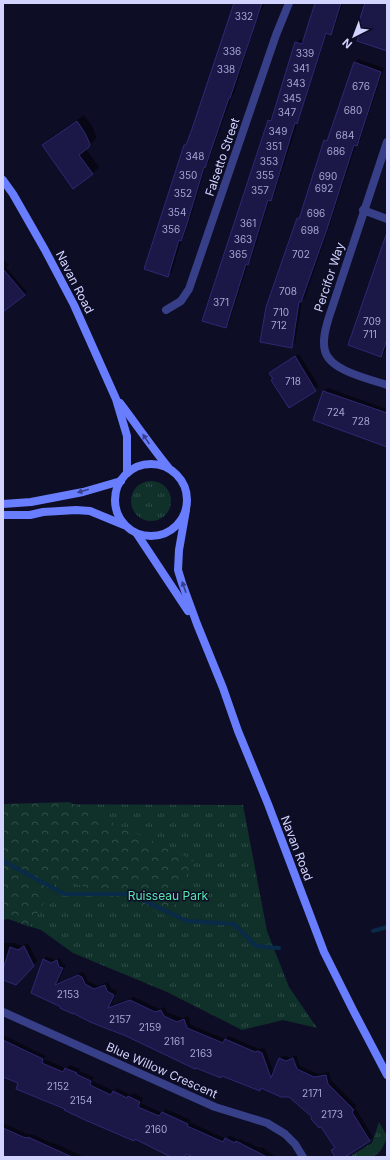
<svg xmlns="http://www.w3.org/2000/svg" width="390" height="1160" viewBox="0 0 390 1160" font-family="Inter,sans-serif">
	<defs>
		<pattern id="grass-tufts" width="24" height="20" patternUnits="userSpaceOnUse"><rect width="24" height="20" fill="#10302a"/><path d="M3 7l-1-3M5 7V3M7 7l1-3M15 17l-1-3M17 17v-4M19 17l1-3" fill="none" stroke="#324d4a"/></pattern>
		<pattern id="forest-crowns" width="20" height="18" patternUnits="userSpaceOnUse"><rect width="20" height="18" fill="#10302a"/><path d="M2 6a3 3 0 1 1 6 0M12 15a3 3 0 1 1 6 0" fill="none" stroke="#324d4a"/></pattern>
	</defs>
	<rect width="100%" height="100%" fill="#0e0d26"/>
	<g fill="url(#grass-tufts)">
		<circle cx="151" cy="501" r="20"/>
		<path d="M3,804l240,1 24,126 22,56 28,41 -34,-8 -41,10 -75,-38 -94,-39 -32,-23 -33,-11 -5,1z"/>
		<path d="M379,1122l8,14c-7,24 -14,21 -38,21l23,-14z"/>
	</g>
	<path fill="url(#forest-crowns)" d="M69,802l124,58 -23,57 -111,-39 -30,49 -26,-11v-112z"/>
	<g fill="#0007">
		<path d="M236,3h29l-10,22 -21,69 -2,2 -24,67 -2,2 -16,55 -6,16 -2,3 -10,33 -4,3 17,-130 4,-3z"/>
		<path d="M317,3h26l-9,27 -3,4 -4,-1 -53,163 -4,4 -19,60 -3,4 -19,60 -4,3 44,-207 3,-3 24,-74 4,-4 5,2z"/>
		<path d="M358,59l26,9 -24,73 -4,4 -26,79 -25,74 -3,2 -7,43 -4,3 7,-127 3,-3 24,-75 4,-4 25,-74z"/>
		<path d="M84,115l8,11 4,10v3l-10,10 13,18 -7,7 -49,-29 7,-7z"/>
		<path d="M387,240v112l-2,-1 -4,5z"/>
		<path d="M3,259l6,6 -3,2 21,25 -20,16 -4,-5z"/>
		<path d="M299,354l20,32 -30,20 -17,-26 2,-2 -4,-5z"/>
		<path d="M328,388l59,21v37l-73,-26 10,-29z"/>
		<path d="M3,943h10l10,3 5,-3 9,18 -17,19 -17,-1z"/>
		<path d="M47,956l8,4 5,-2 2,5 4,2 -8,18 24,-11 3,2 3,7 10,5 10,-4 3,6 6,3 -6,14 23,-8 25,12 6,-2 2,5 15,6 6,-2 3,9 34,14 4,-3 30,13 3,-1 3,1 9,24 6,-14 3,-4 8,3 5,-3 4,11 18,8 11,-2 2,8 26,26 -2,1 18,30 -30,20h-6l-2,-9 -14,-23 -7,-8 -25,-21 -27,-8 -2,2 -134,-54 -53,-24 -11,-4 -18,-48z"/>
		<path d="M3,1035l43,21 -2,3 22,9 4,-3 10,4 -1,2 15,6 -2,4 22,10 3,-3 14,7 2,-2 10,5 -2,5 21,10 4,-4 25,11 -1,2 36,17 3,-4 10,5 1,-1 20,9 2,-1 14,10h-102l-171,-82z"/>
		<path d="M3,1123l24,11h5l17,8 7,2 29,13h-79l-3,-1z"/>
	</g>
	<g fill="none" stroke-linecap="round" stroke-linejoin="round">
		<g stroke="#092a49" stroke-width="4">
			<path d="M3,861l61,33h66l57,27 47,3 22,22 23,2"/>
			<path d="M373,931l14,-4"/>
		</g>
	</g>
	<g fill="#1b1848" stroke="#2c2975">
		<path d="M234,3h28l-32,95h-1l-24,70 -1,-1 -17,57 -6,17 -2,-1 -11,37 -24,-8 40,-124h2l6,-16z"/>
		<path d="M315,3h26l-10,32 -5,-2 -29,91 -2,-1 -24,78 -3,-1 -20,65 -2,-1 -20,64 -24,-7 66,-201 3,1 24,-79 7,2z"/>
		<path d="M365,3h22v48l-30,-10 2,-6 -4,-2z"/>
		<path d="M354,62l27,10 -24,74 -3,-1 -27,84 -26,73h-2l-7,46 -32,-6 6,-35 31,-89 2,1 25,-79 3,1z"/>
		<path d="M77,121l8,12 5,11 -1,3 -10,8 14,19 -20,15 -31,-44z"/>
		<path d="M386,235h1v104l-6,18 -33,-12z"/>
		<path d="M3,269l22,26 -22,17z"/>
		<path d="M295,356l21,35 -27,17 -18,-28 2,-1 -4,-6z"/>
		<path d="M323,391l64,22v34l-74,-27z"/>
		<path d="M24,946l10,20 -18,19 -13,-5v-11l7,-22 8,3z"/>
		<path d="M43,959l8,4 6,-3 2,7 4,1 -8,17 23,-10 4,2 3,7 9,5 11,-4 2,6 7,4 -6,13 22,-8 25,12 6,-2 3,6 13,6 7,-3 3,9 36,15 2,-4 30,13 3,-1 4,2 9,25 8,-20 7,3 7,-3 4,11 17,8 12,-2 2,9 26,26 -2,2 18,29 -25,16h-10l-4,-7 4,-2 -14,-21 -2,1 -8,-9 1,-2 -23,-20h-8l-20,-9 -1,3 -38,-15 -1,2 -25,-10 -1,1 -69,-33 -36,-14 -17,-9v1l-13,-6 1,-1 -30,-14z"/>
		<path d="M3,1040l40,19 -1,4 21,9 2,-4 12,5 -1,1 15,7 -1,4 21,10 2,-4 14,7 1,-2 12,6 -2,5 21,9 3,-4 26,12 -1,2 36,16 2,-4 10,5 1,-2 31,16h-74l-7,-3 -1,3h-14l-36,-18 -1,2 -49,-21 -21,-10 1,-1 -49,-20 2,-6 -15,-6z"/>
		<path d="M3,1128l20,9 4,1 1,-1 44,20h-69z"/>
	</g>
	<g fill="none" stroke-linecap="round" stroke-linejoin="round">
		<g stroke="#363f87" stroke-width="8">
			<path d="M387,142l-58,175c-3,10 -7,23 -4,34 5,20 45,28 62,34"/>
			<path d="M363,210l24,9"/>
			<path d="M166,310l15,-9 8,-12 87,-254 13,-32"/>
			<path d="M3,1012l212,95 52,16 18,11 10,10 8,13"/>
		</g>
		<g stroke="#697dff" stroke-width="8">
			<path d="M3,180l10,14 32,56 29,55 42,94 11,37v37"/>
			<path d="M120,403c16,21 31,43 48,64"/>
			<circle cx="151" cy="500" r="36"/>
			<path d="M3,504l28,-2 52,-10 38,-11"/>
			<path d="M186,510l-7,40 -1,20 4,13 15,41 26,64 15,43 30,73 56,148 29,58 34,65"/>
			<path d="M3,515h27l13,-3 33,-2 14,1 34,14"/>
			<path d="M137,534l51,77"/>
		</g>
	</g>
	<defs><path id="oneway-solid" d="M-6-.8H1V-3.2L6.5 0L1 3.2V.8H-6Z"/></defs>
	<g fill="#373f88">
		<use href="#oneway-solid" transform="translate(146 439) rotate(-124)"/>
		<use href="#oneway-solid" transform="translate(83 491) rotate(164)"/>
		<use href="#oneway-solid" transform="translate(184 587) rotate(-109)"/>
	</g>
	<g text-anchor="middle" dominant-baseline="central" stroke-width="3" stroke-linejoin="round" paint-order="stroke">
		<g font-size="10" fill="#a4a5d1">
			<text x="244" y="16">332</text>
			<text x="232" y="51">336</text>
			<text x="305" y="53">339</text>
			<text x="301" y="68">341</text>
			<text x="226" y="69">338</text>
			<text x="296" y="83">343</text>
			<text x="361" y="86">676</text>
			<text x="292" y="98">345</text>
			<text x="353" y="110">680</text>
			<text x="287" y="112">347</text>
			<text x="278" y="131">349</text>
			<text x="345" y="135">684</text>
			<text x="274" y="146">351</text>
			<text x="336" y="151">686</text>
			<text x="195" y="156">348</text>
			<text x="269" y="161">353</text>
			<text x="188" y="175">350</text>
			<text x="265" y="175">355</text>
			<text x="328" y="176">690</text>
			<text x="324" y="188">692</text>
			<text x="260" y="190">357</text>
			<text x="183" y="193">352</text>
			<text x="177" y="212">354</text>
			<text x="316" y="213">696</text>
			<text x="248" y="223">361</text>
			<text x="171" y="229">356</text>
			<text x="310" y="230">698</text>
			<text x="243" y="239">363</text>
			<text x="238" y="254">365</text>
			<text x="301" y="254">702</text>
			<text x="288" y="291">708</text>
			<text x="221" y="302">371</text>
			<text x="281" y="312">710</text>
			<text x="372" y="321">709</text>
			<text x="279" y="325">712</text>
			<text x="370" y="334">711</text>
			<text x="293" y="381">718</text>
			<text x="336" y="412">724</text>
			<text x="361" y="421">728</text>
			<text x="68" y="994">2153</text>
			<text x="120" y="1019">2157</text>
			<text x="150" y="1027">2159</text>
			<text x="174" y="1041">2161</text>
			<text x="201" y="1053">2163</text>
			<text x="58" y="1086">2152</text>
			<text x="312" y="1093">2171</text>
			<text x="81" y="1100">2154</text>
			<text x="332" y="1114">2173</text>
			<text x="156" y="1129">2160</text>
		</g>
		<g font-size="12" fill="#d2d4ff" stroke="#0e0d26">
			<text transform="translate(222 157) rotate(-71)">Falsetto Street</text>
			<text transform="translate(329 277) rotate(-72)">Percifor Way</text>
			<text transform="translate(75 282) rotate(63)">Navan Road</text>
			<text transform="translate(297 848) rotate(69)">Navan Road</text>
			<text transform="translate(162 1070) rotate(24)">Blue Willow Crescent</text>
		</g>
		<g font-size="12" fill="#57e6ac" stroke="#0e0d26">
			<text x="168" y="895">Ruisseau Park</text>
		</g>
	</g>
	<rect width="390" height="1160" fill="none" stroke="#d2d4ff" stroke-width="8"/>
	<g transform="translate(354 36) rotate(222)" stroke="#0e0d26" stroke-width="3" paint-order="stroke">
	<path d="M0-3L7 15L0 10L-7 15Z" fill="#d2d4ff"/>
	<text y="-6" font-size="11" font-weight="bold" text-anchor="middle" fill="#d2d4ff">N</text>
	</g>
</svg>
